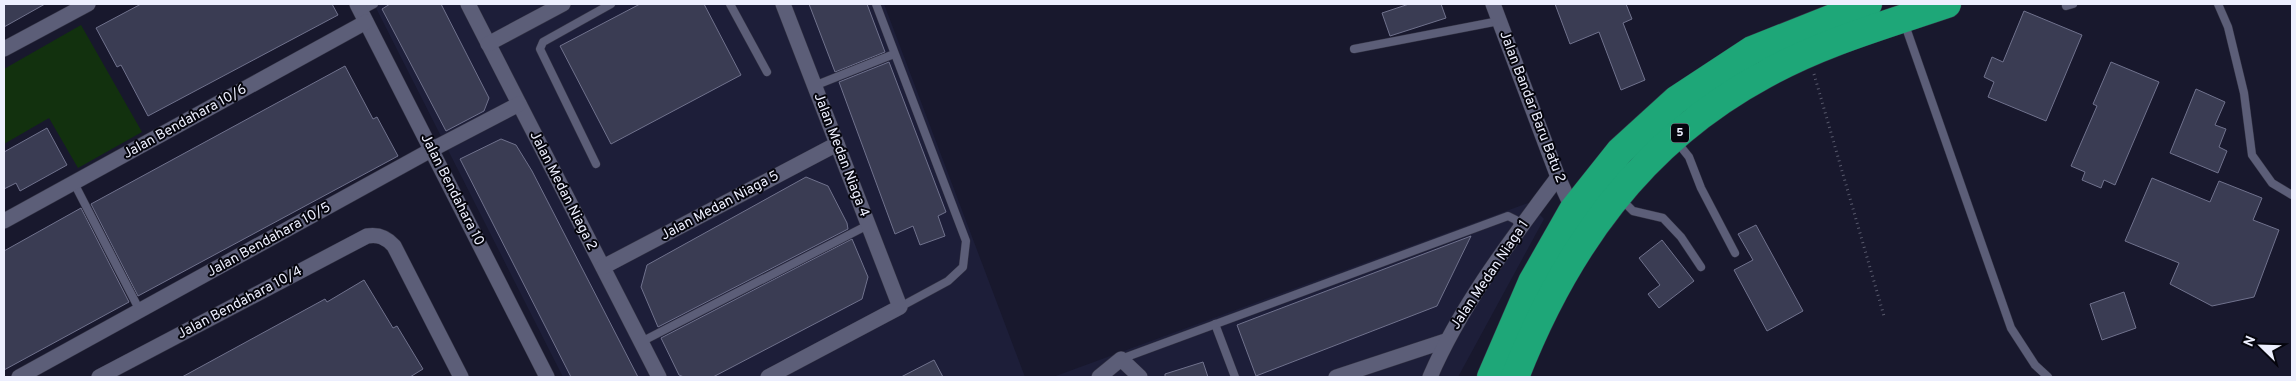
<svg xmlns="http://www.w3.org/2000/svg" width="2296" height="381" viewBox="0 0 2296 381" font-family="Overpass,sans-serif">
	<rect width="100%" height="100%" fill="#18182d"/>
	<g fill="#1d1e39">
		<path d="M374,4h510l141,373h-462z"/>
		<path d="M1528,203l16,16 -86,158h-405z"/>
	</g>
	<path fill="#12310e" d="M81,25l61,107 -64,36 -29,-50 -45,26v-75z"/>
	<g fill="#3a3c53" stroke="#70728d">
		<path d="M4,4h41l-41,23z"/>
		<path d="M141,4h191l6,11 -190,101 -27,-51 -4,2 -21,-39z"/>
		<path d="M390,4h51l48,94 -5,13 -38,20 -64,-122z"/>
		<path d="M640,4h64l37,71 -130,69 -51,-98z"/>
		<path d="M809,4h58l18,48 -50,20z"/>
		<path d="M1409,4h32l5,14 -56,18 -8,-23z"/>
		<path d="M1555,4h71l6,15 -9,4 22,57 -24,10 -22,-58 -29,12z"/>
		<path d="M2024,11l58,24 -36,86 -58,-24 6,-15 -10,-5 8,-20 11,5z"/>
		<path d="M889,62l57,150 -8,4 7,20 -25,9 -7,-19 -18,8 -56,-152z"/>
		<path d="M2111,62l48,20 -44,103 -11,-5 -3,8 -19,-8 3,-8 -14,-6 26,-60 -4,-2z"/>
		<path d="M345,66l28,53 4,-2 21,39 -260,140 -47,-92z"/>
		<path d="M2196,89l29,13 -10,23 11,4 -7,18 8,4 -9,22 -48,-20z"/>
		<path d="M47,128l20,37 -47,26 -4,-8 -12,6v-37z"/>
		<path d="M501,139l15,6 16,26 106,206h-67l-111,-218z"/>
		<path d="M806,177l22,9 19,37 1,6 -190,98 -17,-40 6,-22z"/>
		<path d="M2152,178l58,24 9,-21 43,17 -9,22 26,10 -25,67 -42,9 -42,-22 9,-21 -54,-22z"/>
		<path d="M81,208l48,94 -125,68v-119z"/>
		<path d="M1756,225l47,86 -36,20 -33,-61 19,-10 -15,-26z"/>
		<path d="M1471,236l-34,70 -181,70 -19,-51z"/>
		<path d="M852,239l16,38 -6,22 -149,78h-29l-5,-2 -18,-37z"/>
		<path d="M1662,240l32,41 -35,27 -11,-14 12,-9 -21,-27z"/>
		<path d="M364,280l29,48 4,-2 26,43 -13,8h-228l143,-78 2,3z"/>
		<path d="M2124,292l12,36 -34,12 -12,-36z"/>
		<path d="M934,360l9,17h-42z"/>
		<path d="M1203,362l5,15h-43v-3z"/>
	</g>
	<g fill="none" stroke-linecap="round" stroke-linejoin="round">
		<g stroke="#334" stroke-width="9">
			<g id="lane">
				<path d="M730,4l37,68"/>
				<path d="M876,4l90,237 -3,26 -15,14 -48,26"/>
				<path d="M2218,4l10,23 16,66 8,62 20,28 20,12"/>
				<path d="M2066,6l7,-2"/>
				<path d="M361,11l13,-7"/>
				<path d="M1904,22l107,306 24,37 13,12"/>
				<path d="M1354,49l145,-28"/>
				<path d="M814,86l80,-32"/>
				<path d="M1677,142l12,15 12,31 34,65"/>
				<path d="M596,164l-56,-115 3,-7 68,-38"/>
				<path d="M74,183l66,128"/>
				<path d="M1621,199l12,12 30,7 18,19 20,30"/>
				<path d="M1215,324l20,53"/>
				<path d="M641,342l227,-117"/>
				<path d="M1121,359l387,-143 8,4 4,9"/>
			</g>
		</g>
		<g stroke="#334" stroke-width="16">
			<g id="street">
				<path d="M357,4l190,373"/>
				<path d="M468,4l191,373"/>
				<path d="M1493,4l65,173 15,33"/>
				<path d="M488,44l75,-40"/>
				<path d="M4,49l84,-45"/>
				<path d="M4,221l362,-199"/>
				<path d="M603,267l234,-123"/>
				<path d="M19,377l412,-227 88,-46"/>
				<path d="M99,377l268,-141c11,-2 19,1 27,10l67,131"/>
				<path d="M768,377l132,-70 -117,-303"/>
				<path d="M1099,377l22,-18 19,18"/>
				<path d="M1336,377l109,-36"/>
				<path d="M1430,377c31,-72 81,-137 128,-200"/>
			</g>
		</g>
		<g stroke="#334" stroke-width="29">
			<g id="highway">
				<path d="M1491,377l41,-95 41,-72 47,-59 56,-51 76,-50 116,-46"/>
				<path d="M1515,377c50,-128 125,-235 249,-302 57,-32 121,-50 183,-71"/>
			</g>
		</g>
		<path stroke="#58596c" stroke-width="3" stroke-dasharray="1 4" stroke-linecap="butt" d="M1814,74l70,242"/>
		<use href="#lane" stroke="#5c5e78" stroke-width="8"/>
		<use href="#street" stroke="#5c5e78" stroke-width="15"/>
		<use href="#highway" stroke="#1ea778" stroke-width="28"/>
	</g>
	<g text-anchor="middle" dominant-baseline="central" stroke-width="4" stroke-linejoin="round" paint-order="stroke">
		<rect fill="#05050d" stroke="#a7a9b6" stroke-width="1" x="1671" y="123.5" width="18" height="19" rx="4"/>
		<g font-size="12" font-weight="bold" fill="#edeffe">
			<text x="1680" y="133">5</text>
		</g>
		<g font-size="14" fill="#edeffe" stroke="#05050d">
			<text transform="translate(1532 107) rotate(69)">Jalan Bandar Baru Batu 2</text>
			<text transform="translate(185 122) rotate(-29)">Jalan Bendahara 10/6</text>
			<text transform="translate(841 155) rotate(69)">Jalan Medan Niaga 4</text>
			<text transform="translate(452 190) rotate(63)">Jalan Bendahara 10</text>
			<text transform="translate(563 191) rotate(63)">Jalan Medan Niaga 2</text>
			<text transform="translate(720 206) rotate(-28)">Jalan Medan Niaga 5</text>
			<text transform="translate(269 240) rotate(-29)">Jalan Bendahara 10/5</text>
			<text transform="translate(1490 275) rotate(-56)">Jalan Medan Niaga 1</text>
			<text transform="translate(240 303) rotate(-28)">Jalan Bendahara 10/4</text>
		</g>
	</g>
	<rect width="2296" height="381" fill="none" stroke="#edeffe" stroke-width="10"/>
	<g transform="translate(2261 346) rotate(293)" stroke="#05050d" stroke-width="4" paint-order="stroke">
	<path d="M0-4L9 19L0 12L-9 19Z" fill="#edeffe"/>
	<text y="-8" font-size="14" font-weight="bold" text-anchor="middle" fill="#edeffe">N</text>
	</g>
</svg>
